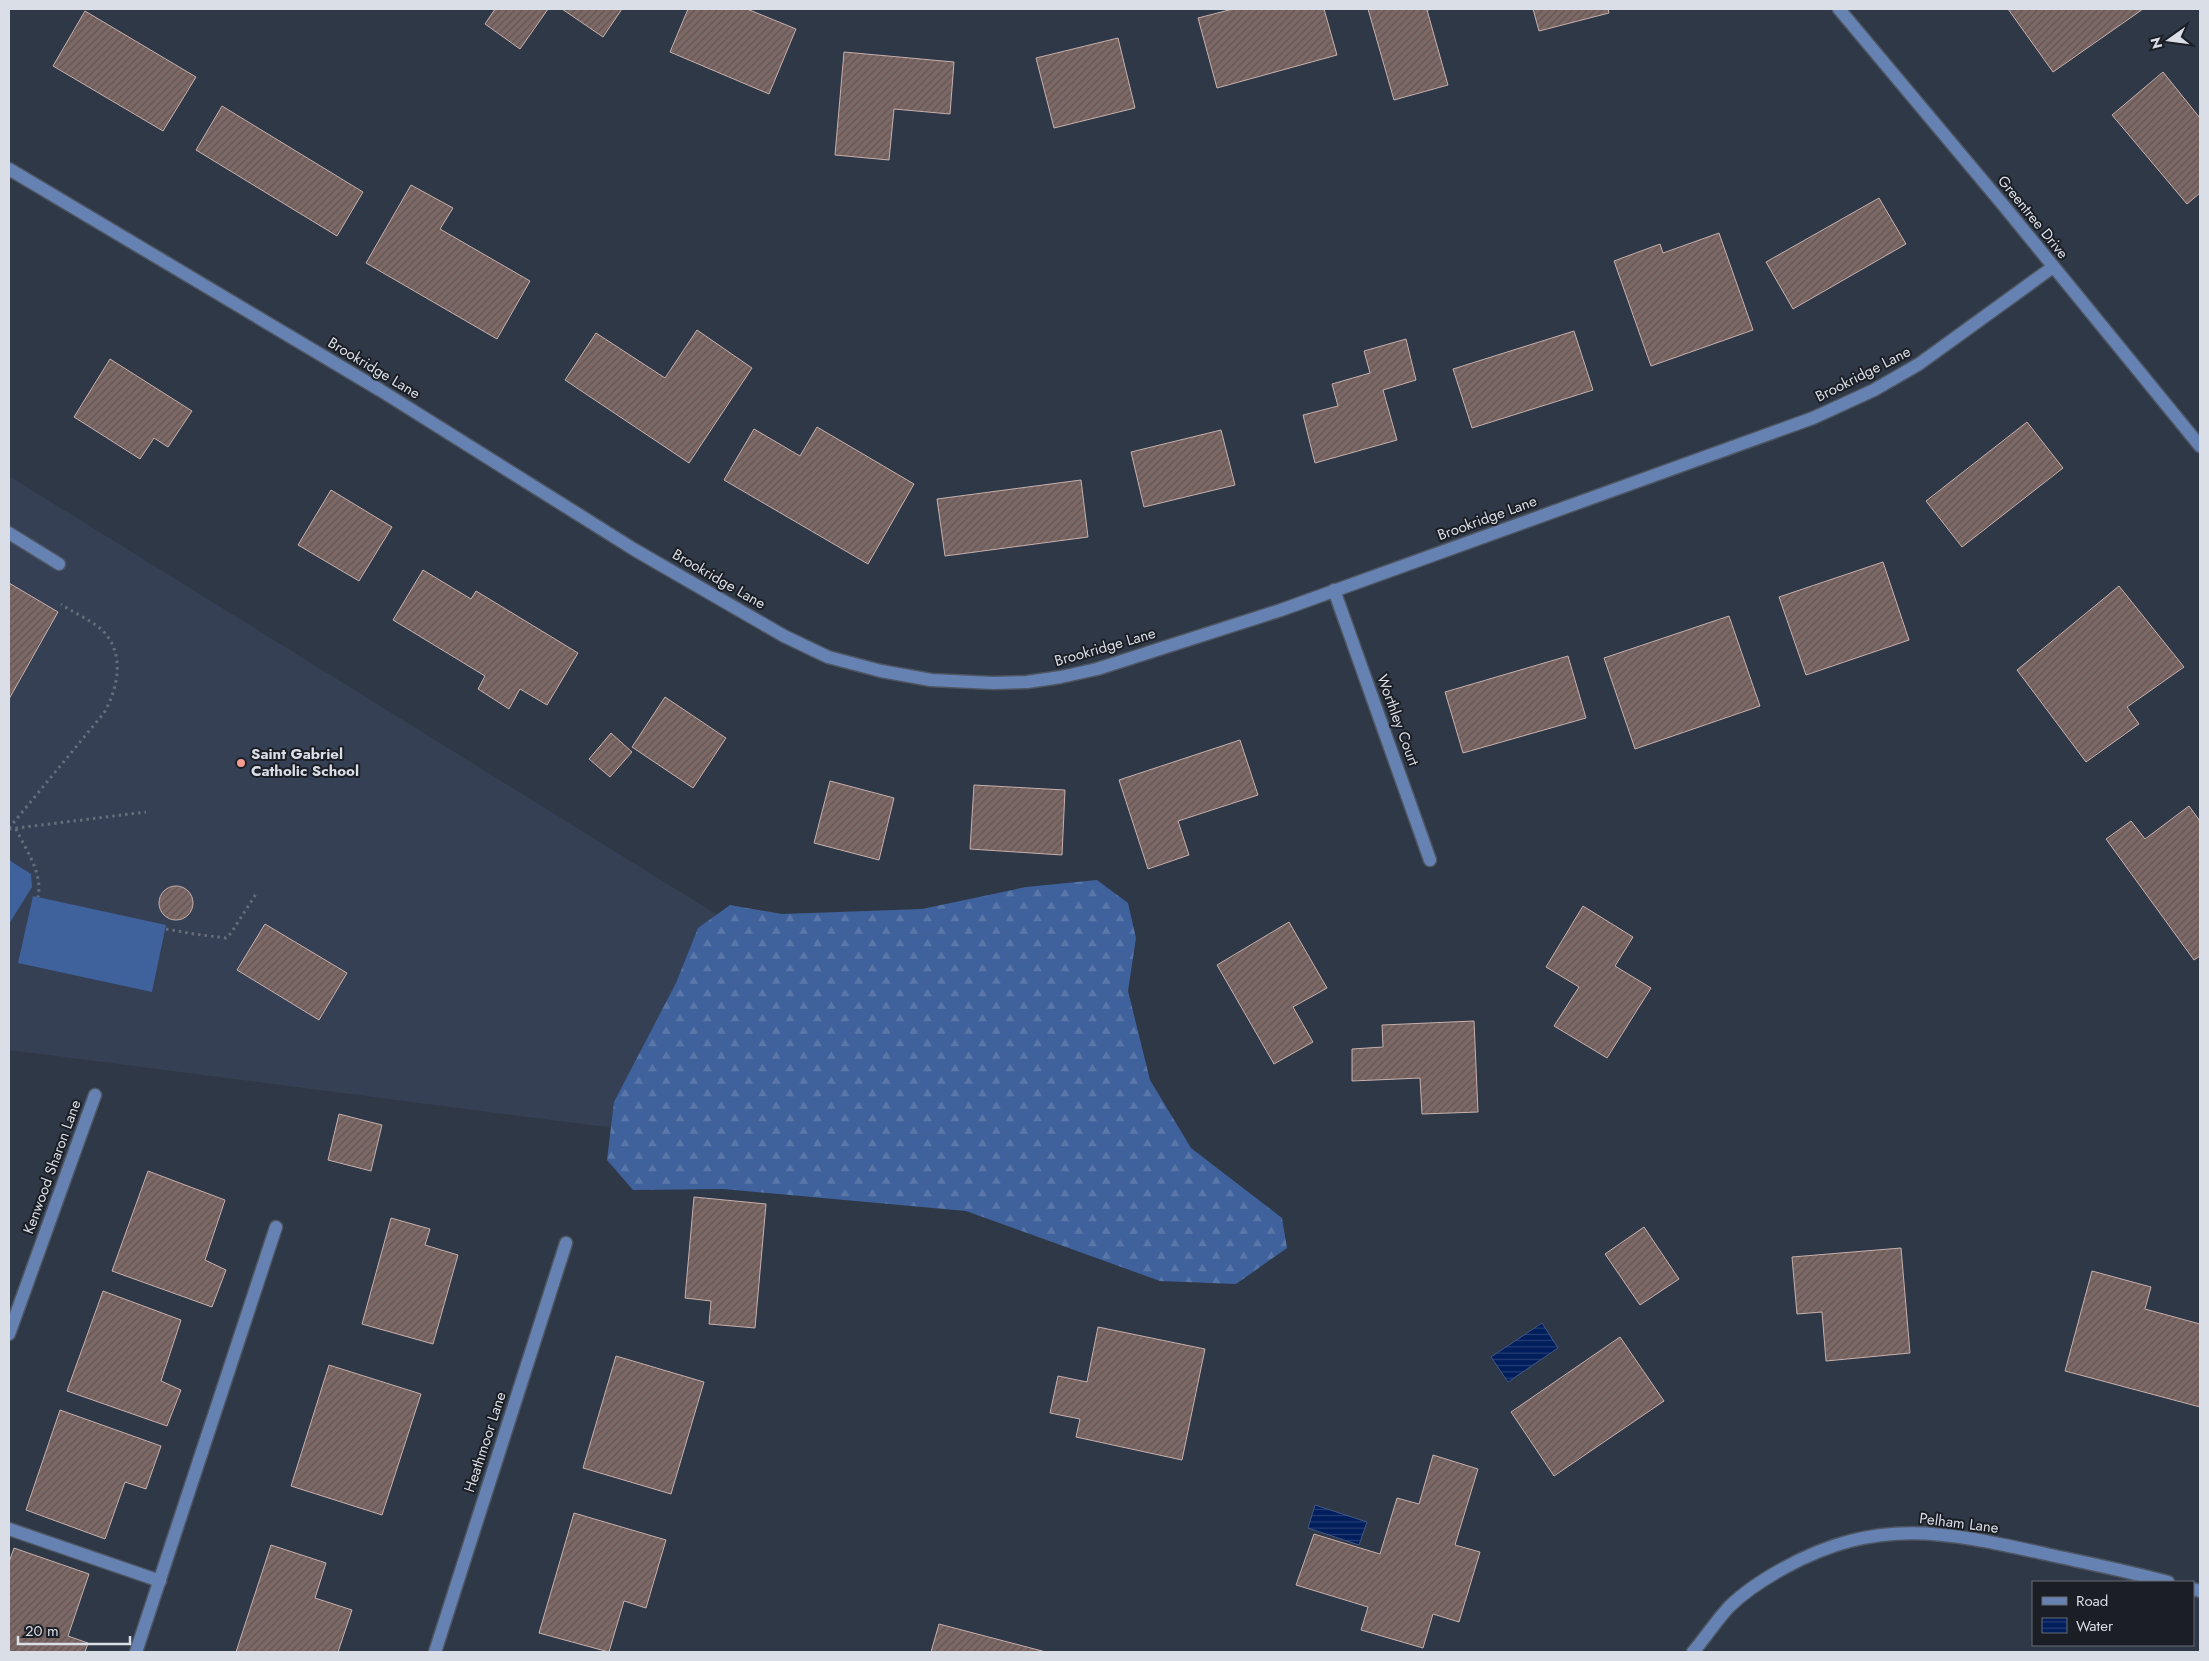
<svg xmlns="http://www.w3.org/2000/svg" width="2209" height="1661" viewBox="0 0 2209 1661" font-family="Jost,sans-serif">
	<defs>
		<pattern id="forest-firs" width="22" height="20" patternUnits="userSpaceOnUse" patternTransform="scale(1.25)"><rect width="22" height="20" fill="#3f619c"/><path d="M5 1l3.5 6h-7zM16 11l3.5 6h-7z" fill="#5a77aa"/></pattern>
		<pattern id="water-rules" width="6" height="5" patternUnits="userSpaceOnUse" patternTransform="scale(1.25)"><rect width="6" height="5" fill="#001d5c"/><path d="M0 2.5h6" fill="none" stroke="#253d73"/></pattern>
		<pattern id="building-hatch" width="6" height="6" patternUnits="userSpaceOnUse" patternTransform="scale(1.25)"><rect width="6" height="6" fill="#7d6865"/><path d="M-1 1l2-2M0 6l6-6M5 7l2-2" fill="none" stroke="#5f5655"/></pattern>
	</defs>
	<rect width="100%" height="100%" fill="#2f3846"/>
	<path fill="#354054" d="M9,476l1254,777 -634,-123 -620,-80z"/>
	<path fill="url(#forest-firs)" d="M1097,880l31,23 8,35 -8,53 22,89 41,68 91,70 5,30 -51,36 -76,-3 -194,-70 -243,-22 -90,1 -26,-30 7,-58 62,-119 22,-55 32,-23 52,9 140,-5 104,-22z"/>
	<g fill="#3f619c">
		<path d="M9,860l22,14 1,13 -23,37z"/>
		<path d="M33,896l133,29 -14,67 -134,-29z"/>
	</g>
	<g fill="url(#water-rules)" stroke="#415786">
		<path d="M1542,1323l16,25 -50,34 -17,-25z"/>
		<path d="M1315,1505l52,17 -8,23 -51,-17z"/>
	</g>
	<g fill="url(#building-hatch)" stroke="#c7b0ad">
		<path d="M495,9h53l-28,40 -35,-25z"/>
		<path d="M562,9h60l-19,28z"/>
		<path d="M688,9h59l49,20 -27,65 -99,-42z"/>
		<path d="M1233,9h91l13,46 -120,33 -19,-70z"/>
		<path d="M1368,9h66l-7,1 21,75 -54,15z"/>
		<path d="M1533,9h75l1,4 -70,18z"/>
		<path d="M2008,9h135l-90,63z"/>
		<path d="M85,11l111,66 -33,54 -110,-65z"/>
		<path d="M1118,38l17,70 -81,20 -18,-70z"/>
		<path d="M844,52l110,10 -4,52 -56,-5 -5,51 -54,-5z"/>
		<path d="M2163,72l37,46v75l-13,11 -75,-89z"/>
		<path d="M222,106l141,86 -26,44 -141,-86z"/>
		<path d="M411,185l42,23 -13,21 90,52 -33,58 -131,-76z"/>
		<path d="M1879,198l27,46 -113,65 -27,-47z"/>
		<path d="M1719,233l34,97 -102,36 -37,-105 46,-17 3,9z"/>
		<path d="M697,330l55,38 -63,95 -124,-83 31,-47 69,45z"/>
		<path d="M1574,331l19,59 -121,38 -19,-59z"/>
		<path d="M1406,339l10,41 -33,10 14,50 -82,23 -12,-48 35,-9 -6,-22 38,-11 -6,-22z"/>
		<path d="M110,359l82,52 -24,36 -14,-9 -14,21 -66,-42z"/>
		<path d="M2027,422l36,46 -101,79 -36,-46z"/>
		<path d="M817,427l97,57 -46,80 -144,-84 30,-51 46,27z"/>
		<path d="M1221,430l14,55 -91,22 -13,-55z"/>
		<path d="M1081,480l7,57 -143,19 -8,-57z"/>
		<path d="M331,490l61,37 -33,54 -61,-36z"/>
		<path d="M1883,562l26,78 -103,35 -27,-78z"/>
		<path d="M423,570l48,29 5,-8 102,62 -31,52 -27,-16 -11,20 -31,-20 7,-13 -92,-56z"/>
		<path d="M9,583l49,29 -49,87z"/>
		<path d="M2119,586l65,81 -57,40 12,17 -53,38 -69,-92z"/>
		<path d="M1729,616l31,90 -125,43 -31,-91z"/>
		<path d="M1568,656l18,62 -123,35 -18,-61z"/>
		<path d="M665,697l61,41 -33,50 -61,-41z"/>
		<path d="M611,733l21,19 -22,25 -21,-18z"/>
		<path d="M1240,740l18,55 -80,26 11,34 -41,14 -29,-89z"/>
		<path d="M830,781l64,17 -15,62 -65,-17z"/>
		<path d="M974,785l91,5 -3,65 -92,-6z"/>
		<path d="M2189,806l11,15v135l-6,4 -88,-121 25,-18 14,18z"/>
		<circle cx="176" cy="903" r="17"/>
		<path d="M1583,906l50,31 -18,29 36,22 -44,70 -53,-32 25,-39 -33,-20z"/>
		<path d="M1289,922l38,66 -34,19 20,35 -39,22 -57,-99z"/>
		<path d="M265,924l82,49 -28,47 -82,-50z"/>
		<path d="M1474,1021l4,91 -56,2 -2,-36 -68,3v-32l31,-2 -1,-22z"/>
		<path d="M339,1114l43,11 -11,46 -43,-11z"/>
		<path d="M148,1171l77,29 -20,60 21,10 -14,37 -100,-36z"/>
		<path d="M694,1197l72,7 -11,124 -46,-4 2,-23 -26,-3z"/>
		<path d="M391,1218l39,11 -5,16 33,10 -25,89 -71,-20z"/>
		<path d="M1644,1227l35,52 -39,26 -35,-51z"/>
		<path d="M1901,1248l9,105 -84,8 -4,-49 -25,2 -5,-57z"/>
		<path d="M2092,1271l59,16 -6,22 55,15v83l-135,-36z"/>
		<path d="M103,1291l78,29 -20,61 20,9 -14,36 -100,-35z"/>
		<path d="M1098,1327l107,22 -23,111 -106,-23 4,-18 -30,-6 8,-37 29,6z"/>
		<path d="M1620,1337l44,64 -110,75 -43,-64z"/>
		<path d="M616,1356l88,26 -33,112 -88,-26z"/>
		<path d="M329,1365l92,29 -39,121 -91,-29z"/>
		<path d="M60,1410l101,36 -15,43 -21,-7 -20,57 -79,-29z"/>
		<path d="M1433,1455l45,14 -23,76 25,7 -21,70 -26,-8 -10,34 -62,-18 7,-23 -72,-22 18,-51 66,20 17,-56 22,6z"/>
		<path d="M574,1513l92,27 -20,68 -22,-7 -15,51 -70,-19z"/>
		<path d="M271,1545l55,18 -11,35 37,12 -14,42h-102z"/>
		<path d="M14,1548l75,26 -21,62 20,7 -3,9h-76v-90z"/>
		<path d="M939,1624l107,28h-115z"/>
	</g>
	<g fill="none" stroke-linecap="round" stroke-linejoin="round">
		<g stroke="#4e5663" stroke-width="15">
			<g id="minor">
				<path d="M1839,9l165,197 196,240"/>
				<path d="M9,169l371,221 255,160 149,86 44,21 53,14 50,9 62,3 34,-1 34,-5 36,-8 184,-59 532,-192 61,-28 45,-26 134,-97"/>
				<path d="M9,533l50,31"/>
				<path d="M1334,590l96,270"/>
				<path d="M9,1334l86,-239"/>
				<path d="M9,1529l151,52"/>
				<path d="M2193,1589l7,2"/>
				<path d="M136,1652l140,-425"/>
				<path d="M435,1652l131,-409"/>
				<path d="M1693,1652c12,-14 23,-31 36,-45 16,-16 35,-28 55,-39 95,-52 162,-36 262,-14 41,9 82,17 122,28"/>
			</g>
		</g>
		<g stroke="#656d7a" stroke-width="3" stroke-dasharray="2.5 4" stroke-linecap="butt">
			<path d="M9,828l95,-115c14,-25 21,-58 0,-81 -9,-10 -32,-20 -43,-28"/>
			<path d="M9,829l137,-17"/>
			<path d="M16,829c10,21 27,44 22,68"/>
			<path d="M166,929l28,5 32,4 5,-5 25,-39"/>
		</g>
		<use href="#minor" stroke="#6682b2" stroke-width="12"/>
	</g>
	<circle fill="#f59c91" stroke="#1b1f25" stroke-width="2" cx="241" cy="763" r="5"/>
	<g text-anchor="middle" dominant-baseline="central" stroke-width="4" stroke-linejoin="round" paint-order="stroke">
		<g font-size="15" fill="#d9dee7" stroke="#1b1f25">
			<text transform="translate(2033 217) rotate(51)">Greentree Drive</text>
			<text transform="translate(374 368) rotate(31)">Brookridge Lane</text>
			<text transform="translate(1863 374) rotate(-27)">Brookridge Lane</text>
			<text transform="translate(1487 518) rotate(-20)">Brookridge Lane</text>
			<text transform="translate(719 579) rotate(30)">Brookridge Lane</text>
			<text transform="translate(1105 647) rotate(-16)">Brookridge Lane</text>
			<text transform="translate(1398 720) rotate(70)">Worthley Court</text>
			<text transform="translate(52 1167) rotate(-70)">Kenwood Sharon Lane</text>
			<text transform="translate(485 1442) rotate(-72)">Heathmoor Lane</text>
			<text transform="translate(1959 1523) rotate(7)">Pelham Lane</text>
		</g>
		<g font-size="15" font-weight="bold" fill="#d9dee7" stroke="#1b1f25" text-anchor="start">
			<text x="251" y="754">Saint Gabriel<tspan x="251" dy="17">Catholic School</tspan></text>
		</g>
	</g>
	<rect width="2209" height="1661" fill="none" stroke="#d9dee7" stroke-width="20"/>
	<rect x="2032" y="1581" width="162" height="65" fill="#1b1f25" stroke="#676b73"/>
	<rect x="2042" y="1597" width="25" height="8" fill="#6682b2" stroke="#676b73"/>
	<text x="2076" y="1606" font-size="15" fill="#d9dee7">Road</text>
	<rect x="2042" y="1618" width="25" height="15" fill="url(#water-rules)" stroke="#676b73"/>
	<text x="2076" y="1631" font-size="15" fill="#d9dee7">Water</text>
	<g transform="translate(2169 40) rotate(256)" stroke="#1b1f25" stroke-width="4" paint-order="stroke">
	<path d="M0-4L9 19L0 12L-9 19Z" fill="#d9dee7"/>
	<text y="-8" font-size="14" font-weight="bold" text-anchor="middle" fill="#d9dee7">N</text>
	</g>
	<path d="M18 1636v8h112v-8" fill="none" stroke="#d9dee7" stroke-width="2.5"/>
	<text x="25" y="1636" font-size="15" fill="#d9dee7" stroke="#1b1f25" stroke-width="4" paint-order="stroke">20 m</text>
</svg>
